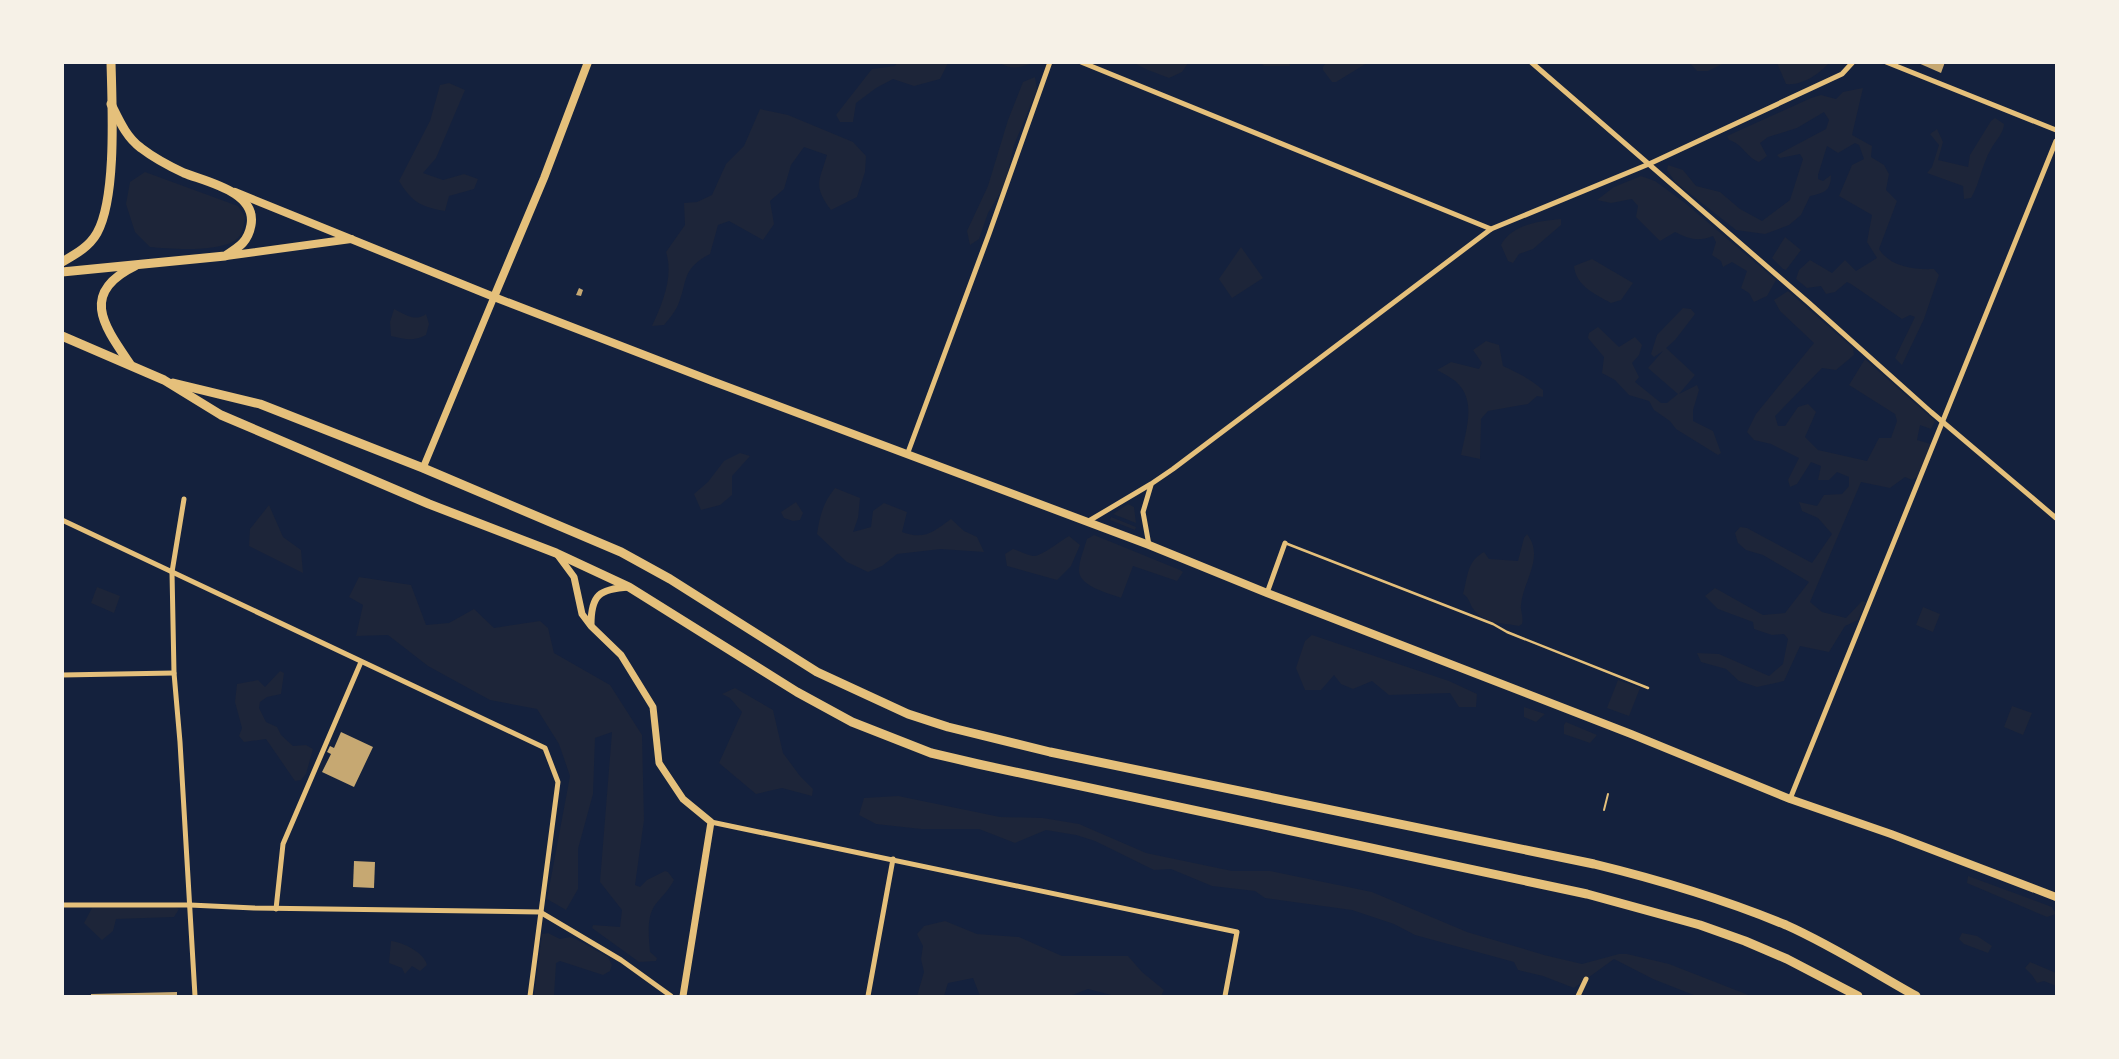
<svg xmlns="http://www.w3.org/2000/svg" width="2119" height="1059" viewBox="0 0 2119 1059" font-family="'PT Sans',sans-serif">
	<rect width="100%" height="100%" fill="#14213d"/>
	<g fill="#1d2539">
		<path d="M897,63h51l-8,16 -26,7 -21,-7 -17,9 -20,15 -3,19h-13l-4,-7 36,-46 23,-3z"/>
		<path d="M1000,63h32c-12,5 -21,7 -32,0z"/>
		<path d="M1134,63h54l-6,9 -13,6 -21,-8z"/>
		<path d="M1261,63h28l1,3h-26z"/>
		<path d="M1326,63v-1l41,1 -31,19h-4l-9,-12v-3z"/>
		<path d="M1690,63v-1l34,1 -16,8h-11z"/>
		<path d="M1777,63h52c-10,11 -27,23 -43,21z"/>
		<path d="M1035,77l2,13 -23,55 -9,40 -17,28 -9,26 -9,6 -3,-14 21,-45 20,-66 15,-38z"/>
		<path d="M449,83l16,7 -29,68 -13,15 20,7 21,-6 14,5 -4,10 -25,7 -4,15c-24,-4 -33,-9 -46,-30l31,-60 10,-36z"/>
		<path d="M1863,88l-11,47 20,11 -1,11 13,8 5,9 -3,16 11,11 -18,48c11,18 36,21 55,20l5,6 -15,44 -22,46 -7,-7 20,-41 -5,-2 -8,4 -51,-35 -4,-2 -12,10 -9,2 -5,-8 -14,2 -11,-9 3,-9 11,-10 22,13 13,-13 11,11 21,-13 -10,-16 5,-27 -33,-19 13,-31 12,-6 -5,-14 -4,-2 -17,10 -11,-7 -9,29v4l5,2 8,-6c0,16 -7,18 -21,21l-9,19 -12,10 -24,9 -29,-4 -61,-48 -8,-12 1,-5 15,5 13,16 24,6 20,17 22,12 28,-21 13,-41 -3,-5 -20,4 -3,-3 49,-26 3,-9 -5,-8 -27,16 -29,9 -8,6 7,13 -8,6c-13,-5 -16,-18 -30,-22l-2,-4 84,-38 10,-3 15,4 7,-7z"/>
		<path d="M760,109l28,6 65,27 13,14 -1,16 -8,25 -26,13c-18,-24 -12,-28 -4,-55l-23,-8 -13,18 -7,24 -14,12 4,23 -11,16 -34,-19 -11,4 -8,29c-29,15 -22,27 -32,51 -3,7 -9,14 -14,20l-12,1c10,-22 22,-49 14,-74l19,-27 -1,-22 13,-1 15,-7 14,-31 18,-18z"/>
		<path d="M1995,118l9,6c0,9 -9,17 -13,25 -9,15 -11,34 -20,49l-7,1 -1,-13 -36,-13 5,-6 7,-22 -9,-11 7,-5 6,13 -5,18 30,7 2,-12 21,-34z"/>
		<path d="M145,172l93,34 7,11c-1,7 -2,16 -7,21 -15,15 -68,11 -88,9l-15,-15 -9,-28 4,-22z"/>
		<path d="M1641,176l14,5 30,22 91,77 -9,16 -13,6 -5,-9 -8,-5 6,-17 -15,-9 -9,5 -2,-6 -9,-6 4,-13 -3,-6c-15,6 -24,3 -38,-4l-15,9 -24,-24 2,-11 -6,-7 -21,4 -14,-3 17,-13z"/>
		<path d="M1561,219v6l-28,24 -14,5 -6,9 -5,-2 -7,-16c11,-21 39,-24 60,-26z"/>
		<path d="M1785,237l16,13 -15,20 -3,-1 -11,-11z"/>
		<path d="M1241,247l22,31 -31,20 -13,-19z"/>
		<path d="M1592,259l41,24 -12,17 -10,3c-16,-9 -35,-17 -37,-37z"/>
		<path d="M1788,291l65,57 1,7 -18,15 -14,-2 -47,48 3,10h7l13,-19 10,-3 8,8 -11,25 13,13 49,11 12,-23h12l6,-17 -2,-7 -46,-29 16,-26 70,62 -4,8 -11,-4 -3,15 14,4v4l-12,28 -7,4 -7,-3 -15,11 -29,-6 -51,120 12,10 24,6 16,-17 4,1 -8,18 -13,6 -16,26 -29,-6 -16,35 -27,6 -18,-6 -13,-12 -25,-7 -4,-9 22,1 50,22 14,-12 5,-25 -4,-5 -12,1 -18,-6 -1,-7 -35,-13 -13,-13 10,-8 48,27 22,-2 24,-31 -46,-27 -17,-5 -8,-7 -3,-10 5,-6 7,1 65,35 20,-29 -14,-16 -16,-7 -3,-9 18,4 7,-11 18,-1 7,-8v-9l-12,-5 -8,8h-11l3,-14 -10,-4 -14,22 -7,3 -2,-7 11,-22 -28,-14 -17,-4 -7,-8 9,-18 58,-71 -34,-32 -6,-11z"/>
		<path d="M1683,308l8,1 4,5 -20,26 -9,8 29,27 -16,19 18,-9 2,5 -6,20v11l20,10 8,22 -3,2 -42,-26 -6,-8 -16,-11 -5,-9 -20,-6 -14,-15 -13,-7 2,-16 -16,-19 1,-5 9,-6 21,20 16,-10 7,8 -3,10 -7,8 7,14 -4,5 26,21h6l11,-9 -30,-26 15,-17 -9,6 -3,-3 6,-19z"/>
		<path d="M394,309c12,6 21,13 32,5l3,10 -3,11c-13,7 -21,4 -35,1l-1,-14z"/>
		<path d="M1486,341l13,4 4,21c15,7 28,13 40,24v7l-6,-1 -9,8 -40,7 -7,8 -1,40 -19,-4c4,-22 15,-50 -1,-69 -5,-7 -16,-12 -23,-16l14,-8 28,7 3,-6 -9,-13z"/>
		<path d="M740,453l10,3 -18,20v19l-12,10 -19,5 -7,-16 14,-12 16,-21z"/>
		<path d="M835,488l25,10 -2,20 -5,14 18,-5 2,-16 11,-8 23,9 -5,20c22,8 30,1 49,-13l13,12 13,6 7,15 -43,-3 -44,5 -15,12 -14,6 -21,-10 -30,-28c3,-19 6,-31 18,-46z"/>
		<path d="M796,502l7,11 -3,7 -7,1 -9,-3 -3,-6z"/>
		<path d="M1128,504l6,3 2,16 -23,-9z"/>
		<path d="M269,505l14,32 18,13 2,23 -54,-27 1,-17z"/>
		<path d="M1111,517l25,10 -1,3 -25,-10z"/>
		<path d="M1527,534c18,23 -4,47 -6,71 -1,7 3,11 1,19l-3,2c-15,-3 -34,-2 -45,-16 -5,-6 -4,-12 -11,-16 5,-18 4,-33 21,-42l5,7 29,2 6,-23z"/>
		<path d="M1094,535l86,35 3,2 -6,9 -44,-15 -12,32c-12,-5 -41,-11 -42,-27 0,-10 5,-22 8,-32z"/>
		<path d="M1069,536l11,9 -9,21 -14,14 -50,-14 -2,-12 8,-5c6,2 14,6 20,7 8,1 27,-15 36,-20z"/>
		<path d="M359,577l52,8 15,40 23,-2 25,-14 20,19 46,-7 8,7 6,25 56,32 32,50 2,85 -9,65 5,2 7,-7 18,-9 3,1 6,8c-5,10 -12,16 -19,25 -9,13 -6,32 -5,47l7,6 -1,3 -17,1 -47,-34 1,-3 27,2 2,-17 -22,-28 12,-150 -17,6 -2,56 -15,55v40l-12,21 -19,-11 23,-123 -11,-32 -22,-35 -47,-9 -62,-34 -40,-31 -32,1 7,-31 -14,-8z"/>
		<path d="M97,587l23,9 -6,17 -23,-10z"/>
		<path d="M1923,607l17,7 -7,18 -17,-7z"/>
		<path d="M1312,635l137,46 28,13 -1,13h-17l-9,-14 -61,2 -17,-14 -19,8 -12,-5 -7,-9 -13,15h-16l-9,-22 9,-27z"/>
		<path d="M280,671l4,2 -3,21 -14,3 -7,5 -1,6 7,14 11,5 4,8 12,11 13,-1 7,4 -7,25 -5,6 -6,1 -29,-42 -22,3 -5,-6 3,-8 -7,-26 2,-18 21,-4 7,7z"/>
		<path d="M1618,680l22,8 -11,28 -22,-8z"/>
		<path d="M735,688l38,22 10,43 17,23 13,13 -1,7 -30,-8 -26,6 -37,-31 23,-51 -12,-14 -8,-4z"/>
		<path d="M2012,706l20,7 -9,22 -19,-8z"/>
		<path d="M1524,707l21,7 -9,8 -12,-5z"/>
		<path d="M1566,722l31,13 -7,8 -26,-9v-9z"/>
		<path d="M898,796l102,21 43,1 36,6 67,29 86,18h38l102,21 95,40 77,23 38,9 37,-10h8l42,10 82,32h-55l-43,-17 -39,-20 -40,29 -31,-12 -25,-6 -4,-8 -99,-27 -21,-11 -42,-14 -87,-12 -10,-7 -43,-5 -41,-17 -17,1 -59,-29 -19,-6 -30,-5 -31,13 -36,-14h-58l-45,-5 -17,-9 5,-17z"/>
		<path d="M1968,876l84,31 4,7 -9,3 -80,-34z"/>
		<path d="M173,906l6,3 -5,8 -58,2 -3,12 -11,9 -18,-17 8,-15z"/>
		<path d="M945,921l32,13 42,3 43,19h66l14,16 22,18 -3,6h-46l-27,-7 -18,7h-90l-7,-18 -25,5 -4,13h-27l7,-24 -3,-13 2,-13 -6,-12 7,-8z"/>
		<path d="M548,933l12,6 10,-2 6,2 32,18 4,8 -2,6 -7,4 -43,-14 -4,2 -2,33h-20l8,-62z"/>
		<path d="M1962,933l15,3 15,10 -4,7 -24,-9 -5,-5z"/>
		<path d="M391,941c11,1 33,11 36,24l-7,6 -8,-5 -7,8 -3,-6 -13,-5z"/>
		<path d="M2030,962l26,11v13l-12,-5 -7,2 -5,-8 -7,-7z"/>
	</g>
	<g fill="#c6a872">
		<path d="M1916,62h29l-4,11z"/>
		<path d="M579,288l4,2 -2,6 -5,-1z"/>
		<path d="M341,732l32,15 -19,40 -32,-15 9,-18 -4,-2 3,-6 4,2z"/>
		<path d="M354,861l21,1 -1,26 -21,-1z"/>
		<path d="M177,992v4h-86v-2z"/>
	</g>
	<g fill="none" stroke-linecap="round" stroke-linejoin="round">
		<path stroke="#e5c07b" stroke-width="2" d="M1604,810l4,-16"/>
		<path stroke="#e5c07b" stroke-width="2.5" d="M1285,543l208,81 14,8 141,56"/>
		<g stroke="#e5c07b" stroke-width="5">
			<path d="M1081,62l410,167"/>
			<path d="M1531,62l278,241 122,109 125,106"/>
			<path d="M1886,62l170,68"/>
			<path d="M907,455l82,-221 61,-172"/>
			<path d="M184,499l-12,73 2,101 6,69 15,254"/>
			<path d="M62,520l483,228 13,34 -28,214"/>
			<path d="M1087,522l64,-38 22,-15 318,-240 158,-65 193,-90 11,-12"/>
			<path d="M1149,545l-6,-33 8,-27"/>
			<path d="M1267,593l18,-50"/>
			<path d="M62,675l112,-2"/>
			<path d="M1790,799l266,-658"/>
			<path d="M711,822l526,110 -12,64"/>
			<path d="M62,905h128l64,3 286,4 81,48 50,36"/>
			<path d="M276,909l7,-65 78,-182"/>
			<path d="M868,996l25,-137"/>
			<path d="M1578,996l8,-17"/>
		</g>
		<g stroke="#e5c07b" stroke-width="7">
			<path d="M423,468l71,-171"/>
			<path d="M557,554l17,23 8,37 9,12 30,29 32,52 6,56 24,36 28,23 -28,174"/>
			<path d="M591,625c0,-30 8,-36 38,-38"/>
		</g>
		<g stroke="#e5c07b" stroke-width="8">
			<path d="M235,192l259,105 218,84 437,164 118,48 364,141 159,65 101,35 165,63"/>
			<path d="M226,256l125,-17"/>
			<path d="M494,297l50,-119 44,-116"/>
		</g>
		<g stroke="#e5c07b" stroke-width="9">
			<path d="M62,262c14,-8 27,-15 35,-29 20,-36 15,-128 14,-171"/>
			<path d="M62,272l163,-16c14,-9 23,-14 26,-31 6,-33 -44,-43 -67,-52 -15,-7 -30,-15 -43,-25 -15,-11 -22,-28 -30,-44"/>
			<path d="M62,336l102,44 57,35 208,89 127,49 73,34 168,105 55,30 79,31 47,11 609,130 113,31 45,16 42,18 71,37"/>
			<path d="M130,364c-26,-38 -51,-71 5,-98"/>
			<path d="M173,383l87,21 163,64 198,84 49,27 147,93 91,42 40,13 102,25 544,112c66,16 129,35 192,61 45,20 87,47 130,71"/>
		</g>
	</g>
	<rect width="2119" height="1059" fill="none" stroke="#f6f1e7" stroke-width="128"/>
</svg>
